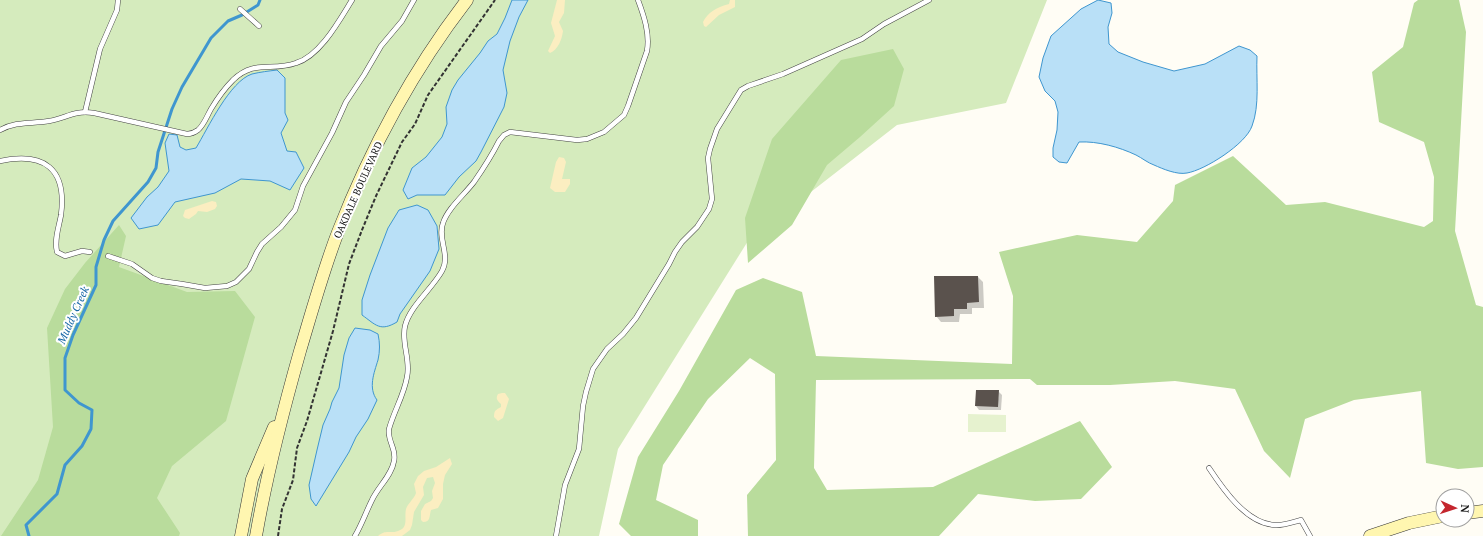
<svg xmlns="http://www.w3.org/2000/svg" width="1483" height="536" viewBox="0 0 1483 536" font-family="'PT Serif',serif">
	<rect width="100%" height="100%" fill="#fffdf5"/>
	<path fill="#d5ebbd" d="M0,0h1047l-41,103 -109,22 -149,116 -130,208 -19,87h-599z"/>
	<g fill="#b9dc9c">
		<path d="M1418,0h41l7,32 -11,199 21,74 7,2v160l-25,2 -32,-6 -5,-72 -67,9 -49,19 -15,59 -26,-27 -29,-62 -60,-8 -65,4h-73l-7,-6 -214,1 -2,88 13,22 106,-3 147,-66 32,46 -31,32 -46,2 -57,-7 -39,42h-191l-1,-41 29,-35 -1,-86 -25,-16 -42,41 -45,66 -7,35 42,20v16h-67l-12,-12 19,-67 41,-66 57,-101 27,-12 39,14 14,64 196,8 1,-68 -14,-44 78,-17 60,7 36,-41 2,-16 58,-29 53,49 39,-3 99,25 9,-6 1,-44 -10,-35 -45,-20 -7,-50 31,-25 11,-44z"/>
		<path d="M893,49l11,20 -10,37 -34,31 -33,28 -35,60 -44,38 -3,-45 27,-79 69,-79z"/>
		<path d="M119,225l7,11 -7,31 68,25 48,-1 20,26 -29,104 -54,45 -15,32 23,35 -1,3h-178l37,-56 15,-53 -6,-99 18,-39 20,-26z"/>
	</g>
	<g fill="#fbeec1">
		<path d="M557,0h8l-1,13 -5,9 4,9c-1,8 -5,19 -13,22l-2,-2 7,-15 -4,-13z"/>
		<path d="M730,0h5v7l-16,8 -13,12 -2,-1 -1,-4c5,-10 14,-15 26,-18z"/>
		<path d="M559,157l5,1 2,4 -4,17h8v5l-5,8h-10l-5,-4 6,-26z"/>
		<path d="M212,201l4,1 1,4 -2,3 -8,3 -9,-1 -2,3 -7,5 -4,-1 -2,-2 2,-6z"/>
		<path d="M502,393h3l4,6 -6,19 -5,3 -4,-4c0,-7 2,-7 7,-10v-3c-3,-3 -6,-5 -3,-10z"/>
		<path d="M450,458l2,6 -7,11 -2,9v15l-5,9 -7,2c-2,6 0,12 -8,12l-2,-2v-9l4,-7 6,-3 2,-3 -1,-7 3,-8 -2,-6 -6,1 -4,9 1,8 -10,17 -2,13 -2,5 -8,6h-24c8,-7 12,-2 20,-5 11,-3 6,-14 8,-22 2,-6 8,-10 10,-16l-2,-9 4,-8 6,-5 12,-4z"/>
	</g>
	<path fill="#e6f2cf" d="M968,414l38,1v17h-38z"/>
	<g fill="#b9e0f7" stroke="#3f96cf">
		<path d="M512,0h16l-9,17 -9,24 -7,29 4,23 -3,14 -23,45 -5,9 -17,16 -14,18h-28l-9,4 -5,-9 9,-22 14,-11 16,-20 5,-13 -1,-17 6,-17 6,-10 22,-27 8,-12 9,-7 8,-16z"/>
		<path d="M1098,0l13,3 1,10 -4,14 1,17 9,8 25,10 31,9 31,-7 34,-18 11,4 7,6c-1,23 3,49 -5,70 -6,18 -47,44 -65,47 -10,2 -24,-4 -33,-8 -6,-2 -12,-7 -18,-10 -17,-8 -38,-14 -57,-13l-12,21 -8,-1 -6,-5v-9l4,-18 1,-18 -3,-11 -10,-10 -6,-14 4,-19 8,-22 30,-27z"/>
		<path d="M277,70l8,8v35l3,7 -7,13 6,18 9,1 8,16 -14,22 -20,-9 -29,-2 -26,14 -40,9 -17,23 -19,4 -8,-11 16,-21 11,-10 11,-16 -4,-28 4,-9 8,1 3,12 6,3 10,-2c12,-20 34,-67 56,-74 8,-2 17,-3 25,-4z"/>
		<path d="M417,205l11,5 9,16 2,23 -9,22 -30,43 -3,8c-17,10 -21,3 -35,-7v-15l8,-25 18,-47 11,-18z"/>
		<path d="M355,328l15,2 8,4c2,9 2,17 0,26 -4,13 -10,28 -1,40l-9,19 -12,18 -7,15 -33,54 -5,-7 -2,-14 8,-35 6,-25 7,-16 2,-7 7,-14 5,-33 5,-17z"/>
	</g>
	<g fill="#0003">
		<path d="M978,277l5,5 1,26h-12v6h-12l-1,8h-18l-5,-6z"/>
		<path d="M977,391h21l4,4 -1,15h-22l-3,-4z"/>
	</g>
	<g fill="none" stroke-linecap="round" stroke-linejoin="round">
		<path stroke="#3f96cf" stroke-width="3" d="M29,536l-3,-11 31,-31 8,-29 17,-19 9,-17 1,-19 -13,-7 -14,-13v-32l8,-23 23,-50v-18l8,-27 9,-19 35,-39 8,-14 2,-16 14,-43 10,-22 29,-49 17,-17 14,-6 16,-10 2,-5"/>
	</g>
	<g fill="#5a524d">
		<path d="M934,276h44l1,26 -12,1v6h-13v7l-19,1z"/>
		<path d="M976,390h23l-1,17 -23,-1z"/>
	</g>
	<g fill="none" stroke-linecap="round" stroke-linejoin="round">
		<g stroke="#444" stroke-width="5.5">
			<g id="lane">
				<path d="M240,9l19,17"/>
				<path d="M85,112l15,-63 17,-39 1,-10"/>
				<path d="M0,130c17,-9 30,-6 49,-9 18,-3 24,-11 45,-8l93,21c4,0 7,-1 11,-4 6,-5 9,-14 13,-21 6,-10 13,-20 22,-29 22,-21 39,-8 63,-17 24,-7 43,-42 56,-63"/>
				<path d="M0,161c44,-9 67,7 61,54 -2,12 -7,24 -4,37l8,4 17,-5 8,1"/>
				<path d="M108,256l24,8 20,14 9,3 21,3 23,4 22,-2 9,-4 13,-13 8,-17 5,-8 19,-17 14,-17 8,-24 29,-53 14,-31 18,-27 17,-29 21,-25 12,-21"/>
				<path d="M1209,468c14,21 37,55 65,57 9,1 19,-3 27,-5l9,16"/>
				<path d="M355,536c7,-12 11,-24 17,-36 6,-13 20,-25 22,-39 3,-12 -7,-20 -5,-32 5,-18 15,-34 18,-52 4,-17 -6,-34 -2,-51 5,-20 27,-37 37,-55 9,-16 -5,-32 1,-48 5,-15 21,-28 31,-41 9,-13 18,-27 25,-41l5,-6 6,-3 67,8 10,-1 17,-7 20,-17 4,-9 19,-55c3,-17 -3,-35 -9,-51"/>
				<path d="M556,536l9,-51 14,-36 4,-43 3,-14 7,-23 14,-20 16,-15 13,-16 33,-54 6,-12 7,-10 15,-15 12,-18 3,-10 -4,-41 2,-9 7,-20 24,-39 7,-4 35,-12 79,-35 22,-15 45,-24"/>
			</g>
		</g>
		<g stroke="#333" stroke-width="13">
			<g id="secondary">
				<path d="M1467,513l16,-2"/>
				<path d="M241,536l11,-57 22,-52"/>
				<path d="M256,536c11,-63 27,-125 44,-185 12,-40 23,-80 38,-119 32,-82 75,-162 129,-232"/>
				<path d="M1370,536l39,-13 34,-7"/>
			</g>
		</g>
		<path stroke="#333" stroke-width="2" stroke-dasharray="4 2" stroke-linecap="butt" d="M278,536l4,-27 11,-29 4,-32 10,-27 26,-90 16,-67 13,-34 14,-34 26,-54 13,-18 13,-29 67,-95"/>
		<use href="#lane" stroke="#fff" stroke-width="4.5"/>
		<use href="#secondary" stroke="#fff6b0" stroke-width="12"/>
	</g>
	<g text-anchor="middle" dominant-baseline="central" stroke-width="4" stroke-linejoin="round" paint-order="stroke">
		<g font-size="10" fill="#111" stroke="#fff">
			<text transform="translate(358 190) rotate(-66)">OAKDALE BOULEVARD</text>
		</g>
		<g font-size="11" font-style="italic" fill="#1768a6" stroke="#fff">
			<text transform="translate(73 315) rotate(-66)">Muddy Creek</text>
		</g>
	</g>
	<g transform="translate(1455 508) rotate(93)"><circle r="19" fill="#ffffff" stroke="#a0a0a0"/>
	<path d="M0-3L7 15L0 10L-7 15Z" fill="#c4262e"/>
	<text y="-6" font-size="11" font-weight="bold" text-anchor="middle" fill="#111111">N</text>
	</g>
</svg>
